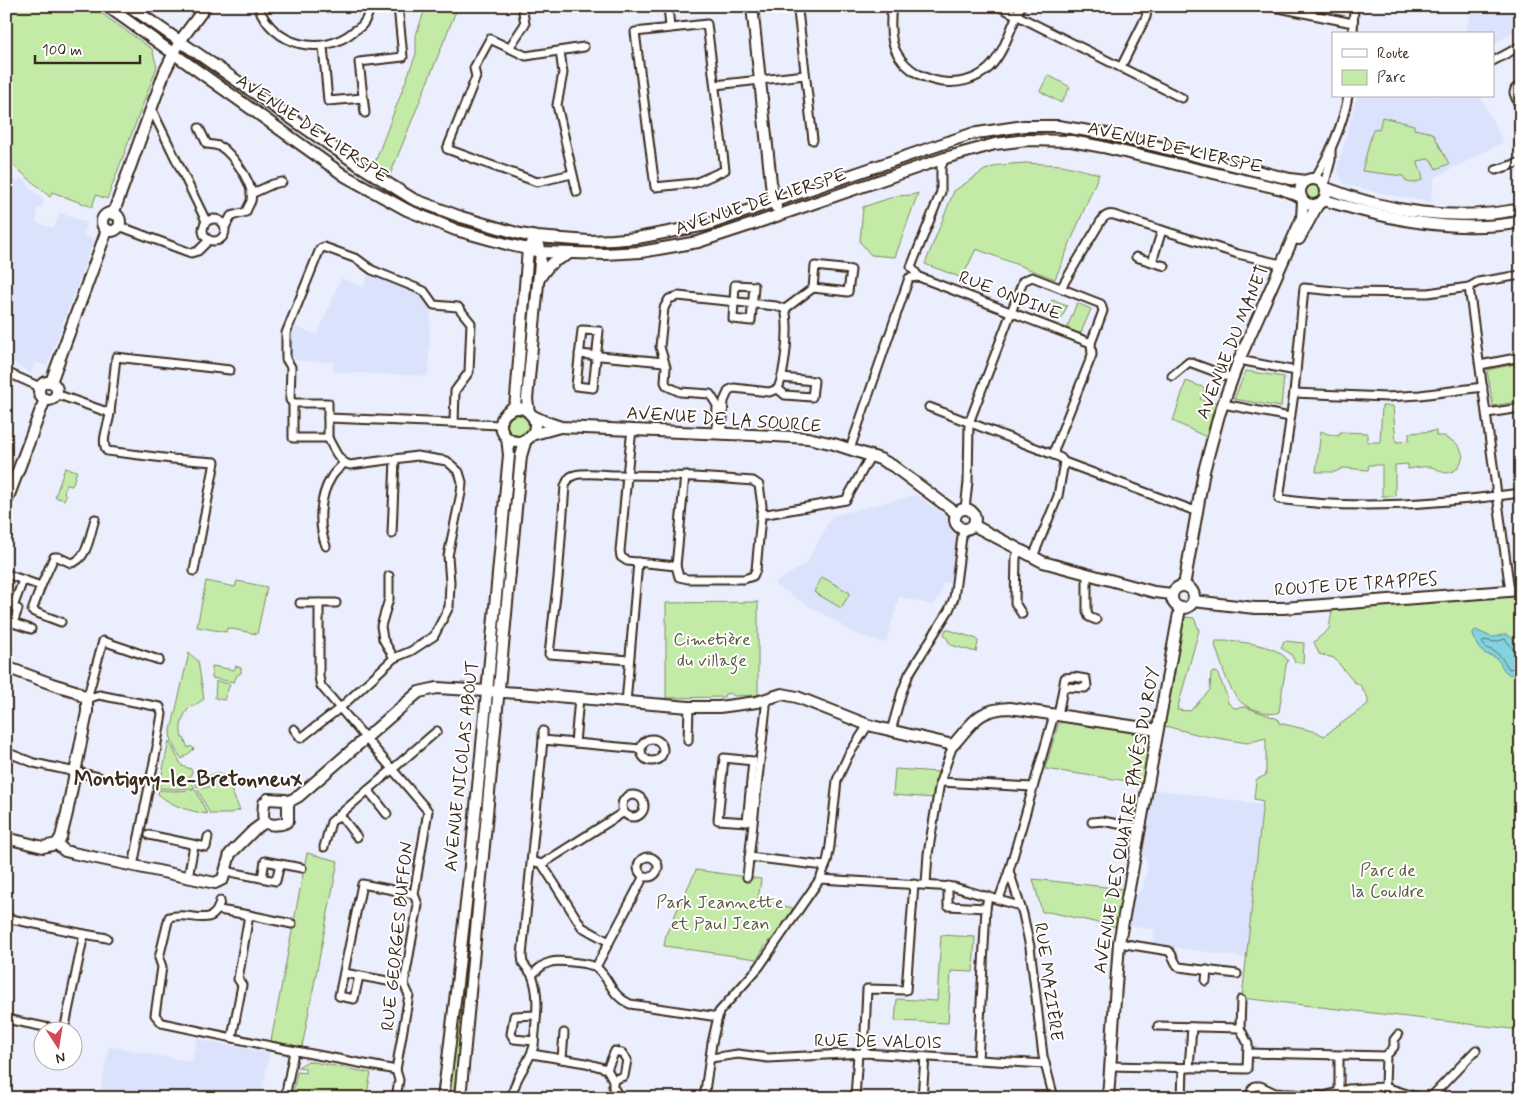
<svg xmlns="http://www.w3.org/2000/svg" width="1527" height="1104" viewBox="0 0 1527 1104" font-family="Mynerve,sans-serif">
	<rect width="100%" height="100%" fill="#eaeefd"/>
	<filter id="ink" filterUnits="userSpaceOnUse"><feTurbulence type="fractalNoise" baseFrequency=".02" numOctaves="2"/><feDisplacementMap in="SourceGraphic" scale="10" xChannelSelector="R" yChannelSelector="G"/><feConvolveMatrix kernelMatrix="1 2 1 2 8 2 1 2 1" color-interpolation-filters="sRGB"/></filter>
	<g filter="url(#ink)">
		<g fill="#dbe2fb">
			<path d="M1473,6h48v21l-28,18v-11h-28z"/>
			<path d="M1357,96h123l23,46 -69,36 -3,24 -50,-9 -37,-9 -7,-14z"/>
			<path d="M6,164l5,4 -1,10 8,3 3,-3 6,4 2,6 15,13 -2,6 -5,1v15l17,5 6,-15 27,10 -4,12 11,4 -47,127 -12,-4 -4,11 -25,-15z"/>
			<path d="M369,274l53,21 4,8 5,4 -3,69 -94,-4 -1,-10 -34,-1 -8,-5 -2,-6 1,-15 2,-5 2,1 2,-4 21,8 24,-57 22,10z"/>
			<path d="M916,495l32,23 2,11 7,6 -7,48h-8l-1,12 -8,10 -34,-8 -13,46 -28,-8 -85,-51 33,-20 26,-48z"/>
			<path d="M1152,789l110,16 -16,153 -93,-14 2,-14 -26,-5 5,-26 9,-11 5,-24 -6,-12z"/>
			<path d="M197,1039l72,14 -8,45h-162l10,-52 83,16z"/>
		</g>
		<g fill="#c3eba7" stroke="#7f8a62">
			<path d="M6,6h85l61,43 5,18 -50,132 -11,-4 -4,12 -40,-15 -2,5 -44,-38z"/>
			<path d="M426,6h32l-68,169 -16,-10 42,-111v-19z"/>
			<path d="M1048,75l22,12 -9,16 -21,-12z"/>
			<path d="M1382,117l32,8v4l19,4 16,31 -13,5 -4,-8 -4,-2 -10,2c-1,6 6,11 4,19l-9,3 -6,-1 -4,-6 -41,-5 11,-42 6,1z"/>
			<path d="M1025,163l37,2 37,9 -44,105 -79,-30 -14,29 -37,-14 29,-73 31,-21 14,-5z"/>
			<circle cx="1314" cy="192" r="8"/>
			<path d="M918,193l-23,64 -24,-2 -11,-13 3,-35 33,-11 16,-1z"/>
			<path d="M1052,300l15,6 -6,14 -15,-6z"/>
			<path d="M1077,303l14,6 -11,26 -14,-5z"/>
			<path d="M1521,363v38l-28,5 -6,-36z"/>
			<path d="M1246,371l38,6 -3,30 -47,-8z"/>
			<path d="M1186,381l19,7 -5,11 9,4 1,-3 7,3 -11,34 -33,-16z"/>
			<path d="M1382,406h11l3,36 13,-1v-8l27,-2v5h9l2,3c10,3 14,8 16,18l-5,11c-15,11 -17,0 -28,-1 -7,-1 -15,1 -22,2v-5l-13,1v31h-13v-31h-13l-1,5 -25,-2 -8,4h-19l5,-41 7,3 11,2 1,-4 27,1v9h13z"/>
			<circle cx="518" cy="426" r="11"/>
			<path d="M65,468l12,3 -5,15 -6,-1 -2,8 2,2 -2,5 -9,-3z"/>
			<path d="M822,577l28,16 -9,15 -27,-16z"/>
			<path d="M206,581l29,6 2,-6 30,6 -10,47 -30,-6 -1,4 -29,-5z"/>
			<path d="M1521,596v434l-279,-32 21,-197 -9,-2 2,-19 10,-5v-37l-19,5 -47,-8 -39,-10 24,-108 9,1 5,12 -22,80 13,1 20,-21 1,-17 6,-1 10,24 1,7 6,5 11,-1 33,12 1,4 38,9 7,4 44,-32v-6l-8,-13 -6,-3 -20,-24 -15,-4 -5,-12 15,-13 3,-19z"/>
			<path d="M758,602v93l-24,1 -4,-3 -5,1 -1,3 -58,1v-95z"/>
			<path d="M946,629l31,10 1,3 -2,10 -25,-7 -7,-11z"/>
			<path d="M1216,641c19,0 61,2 72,20l-2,4 -7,47c-7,3 -12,1 -19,-1 -5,-2 -11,-3 -15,-6 -16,-9 -24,-43 -30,-60z"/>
			<path d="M1284,641l20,2 -1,20 -8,-1 -4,-8 -10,-6z"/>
			<path d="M189,653l9,8 6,38 -12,8 -1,-1c-9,9 -12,20 -9,32h2l4,10 3,-2 3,3 -12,10 -7,-10 -5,-14z"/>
			<path d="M212,666l22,4 2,-4 5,2v5l-4,2 -3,7 -22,-4z"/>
			<path d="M216,681l14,3 -6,16 -9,-2z"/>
			<path d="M489,712h2l-34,386h-8z"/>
			<path d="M1062,722l87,13 1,6 -8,42 -97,-14 13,-44z"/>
			<path d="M169,741l13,25 9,3 1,3 -3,6 6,10 -20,1 -16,-1z"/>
			<path d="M895,769l44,3 -5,26 -41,-3z"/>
			<path d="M216,773h5l5,6 -29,8 -2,-5z"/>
			<path d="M227,781l13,29 -13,4h-17l-12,-24z"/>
			<path d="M159,790l15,1 22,-1 11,24c-18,-3 -35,-8 -49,-20z"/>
			<path d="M307,853l31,8 -36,186 -31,-6z"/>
			<path d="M696,870l65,9 -3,21 35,8 -18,30 -7,3 -11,18 -93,-13 2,-12z"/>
			<path d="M1033,879l91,10 -7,38 -68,-15h-7z"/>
			<path d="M941,935l34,2 -2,35 -22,-1 -3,52 -53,-2 2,-22 40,2z"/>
			<path d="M308,1061l63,12 -5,25h-74l5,-26 8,1v-5l-7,-1z"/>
		</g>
		<path fill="#83d3df" stroke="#668f92" d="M1476,630l13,6 5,1 12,-3c17,9 15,20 15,37l-10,4c-8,-3 -8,-8 -13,-15 -4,-5 -9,-4 -14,-7 -6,-3 -11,-15 -11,-21z"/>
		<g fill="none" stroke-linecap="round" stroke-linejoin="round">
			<path stroke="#586e6b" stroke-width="1" d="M1521,652l-6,-1 -10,-12 -10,3 -11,-2 -2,2 4,6c12,3 16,10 23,21l12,-2"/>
			<g stroke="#3b2a1e" stroke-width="11">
				<g id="street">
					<path d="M258,6c15,40 64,52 96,25 3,-2 7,-4 9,-7 4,-5 6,-12 8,-18"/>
					<path d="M522,6l3,18 -16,24 -19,-9 -16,29 2,9 -29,72 90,33 35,-8"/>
					<path d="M668,6l2,22"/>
					<path d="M892,6c-2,16 -3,35 6,49 19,30 65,37 91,13 16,-16 22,-42 32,-62"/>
					<path d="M998,6l184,92"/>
					<path d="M1269,6l84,17"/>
					<path d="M798,11l15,129"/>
					<path d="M707,24l18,146 -30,13 -40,4 -20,-155z"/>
					<path d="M1353,34l1,-28"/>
					<path d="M323,46l5,55 35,-3"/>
					<path d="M509,48l17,8 58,-9"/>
					<path d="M560,51l3,22 -6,32 20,87"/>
					<path d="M1493,61l28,-15"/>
					<path d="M1121,67l25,-50 1,-6 -2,-5"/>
					<path d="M1521,84l-6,5 -1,4 7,18"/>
					<path d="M715,85l90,-10"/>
					<path d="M152,110l54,111"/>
					<path d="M365,113l-6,-51 44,-5 -5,-51"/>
					<path d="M199,128l8,16c7,1 13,1 18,6 11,10 30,36 26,51 -1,3 -4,7 -5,11l-15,4 -6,11"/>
					<path d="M1496,170l25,-8"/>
					<path d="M1314,179c16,-24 29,-55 34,-83"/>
					<path d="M1324,186l7,-26v-12"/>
					<path d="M251,194l22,-10 9,-2"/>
					<circle cx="214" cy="230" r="11"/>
					<path d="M119,226l72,27 7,-2 11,-11"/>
					<path d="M1136,257l16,5 10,-32"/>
					<path d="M1152,262l13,4"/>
					<path d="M1521,275l-43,7 -9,5 -41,6 -83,-1 -41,-4 -10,105 -15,106c80,12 162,4 242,-6"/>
					<path d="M919,277l-8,-10 30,-75v-25l4,-9"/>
					<path d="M735,285l19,1 -3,35 -18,-2z"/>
					<path d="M1469,287l41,304"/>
					<path d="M1061,288l40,-67c4,-6 9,-8 16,-5l121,38 43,10"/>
					<path d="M785,309l28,-21 35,4 3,-22 -36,-4 -2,22"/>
					<path d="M582,330l17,1 -6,57 -17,-2z"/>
					<path d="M579,354l85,8"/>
					<path d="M1239,360l57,11"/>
					<path d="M1480,365l41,-8"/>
					<path d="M6,372l34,15"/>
					<path d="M1172,376l17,-14 43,16"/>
					<path d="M778,389l7,6 27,2 2,-16 -32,-3"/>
					<path d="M1294,393l92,4 34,-2 63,-8"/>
					<path d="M56,394l54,19 6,-56 114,13"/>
					<path d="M293,403l-3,-3 1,-33 -5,-8v-26l34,-84 4,-2 33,12 15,11 52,21 10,14 24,2 13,16 -2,49 -14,19 -1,32"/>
					<rect x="293" y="403" width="35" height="35"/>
					<path d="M1223,404l67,13"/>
					<path d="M929,407l125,48 1,-7 37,-93 -1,-12 12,-32 -2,-7 -69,-27 -9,4 -54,142 -1,59 -3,27"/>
					<path d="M110,413c-1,12 -10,28 -3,38l65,8 43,3 -21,109"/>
					<path d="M1487,413l34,-5"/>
					<path d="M328,418l174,7"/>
					<path d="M716,434l1,-29 -7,-11 -30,-2 -13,-6 -2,-4 1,-15 -6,-20 4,-39 5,-9 9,-3 98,10 9,3c5,19 0,62 -7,80l-9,3 -35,-4 -5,2 -5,11 -2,33"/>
					<path d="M850,449l59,-171 10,-1 172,66"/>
					<path d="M1064,462l134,50"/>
					<path d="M761,513l6,1 79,-14 24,-43"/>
					<path d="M392,534l3,-75"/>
					<path d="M326,546c-8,-20 -7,-49 5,-68 3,-6 9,-10 13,-15"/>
					<path d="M1019,550l-3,7 -1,46 7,11"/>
					<path d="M1033,557l25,-61 6,-34 -3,-4 -7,-3"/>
					<path d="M676,566l9,-91"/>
					<path d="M6,574l35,12 13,-29h4l13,6c17,-3 19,-30 24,-44"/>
					<path d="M1087,574v37l2,6 7,3"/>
					<path d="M389,576v23l-8,27 2,13 11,19"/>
					<path d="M23,580l-10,27 5,2 -5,14 18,6"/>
					<path d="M41,586l-9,25 29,11"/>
					<path d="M300,603h36"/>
					<path d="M629,660l-80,-6 9,-76 7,-92c2,-5 4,-10 10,-11 11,-3 31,0 43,0 46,0 89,2 135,6l6,4 3,21 -6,64 -3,6 -9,3h-56l-9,-2 -3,-11 -49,-5 -6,-4 -1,-6c4,-40 7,-81 12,-121"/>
					<path d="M87,699l16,-58 56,19"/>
					<path d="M87,699l12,-4 61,12 2,7 -5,29"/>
					<path d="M626,703l12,-141"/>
					<path d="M1054,715l-45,156 14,43 7,33 13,109 11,42"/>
					<path d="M1058,715l7,-37 9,-1 12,2 1,7 -2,2 -21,-1"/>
					<path d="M294,729l7,9 39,-30 54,-50 17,-7 23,-15 15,-29 1,-25 -2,-26 13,-63 1,-11 -3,-10 -12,-11 -30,-5 -67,9c-12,-3 -16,-17 -22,-27"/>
					<path d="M891,731l11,-39 7,-18 40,-64 5,-12 9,-69"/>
					<circle cx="652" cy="750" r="11"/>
					<path d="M543,740v-9"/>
					<path d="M688,741l1,-34"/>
					<path d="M575,743l66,6"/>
					<path d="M6,752l28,11 65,14"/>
					<path d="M724,758l29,3 -6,61 -29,-2z"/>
					<path d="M940,782l93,5"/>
					<path d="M368,790l19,24"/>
					<circle cx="633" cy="806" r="11"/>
					<path d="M340,815l17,22"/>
					<path d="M1092,822l10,-1 38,7"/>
					<path d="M149,835l57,12 2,-10"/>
					<path d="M324,847l7,-25 106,-91"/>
					<circle cx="648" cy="867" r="10"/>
					<path d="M749,857l76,9"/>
					<path d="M532,861l10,3 40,63 27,15"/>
					<path d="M280,864l22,4"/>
					<path d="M542,864l82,-52"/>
					<path d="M133,866l24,-119"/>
					<path d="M225,871l51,10 4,-17 -15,-3 -3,17"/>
					<path d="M747,877l19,-170 -1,-7"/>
					<path d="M188,878l6,-33"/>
					<path d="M820,879l134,8 66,19"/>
					<path d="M926,884l2,-30 12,-72 13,-37"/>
					<path d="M948,886v20l38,2"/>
					<path d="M999,899l10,-28"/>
					<path d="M220,901c-6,30 -30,9 -51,16l-10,41 3,9 -7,48 7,8 113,24 121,23 13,-75 -5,-11 14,-79 -4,-11 14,-83 -107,-125 -2,-9v-74"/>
					<path d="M219,910l30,5 -11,64 4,6 -10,52"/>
					<path d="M249,915l43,9"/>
					<path d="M6,918l78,16 -20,97 -58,-12"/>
					<path d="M84,934l23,4"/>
					<path d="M1119,943l50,8c5,5 5,12 10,16l58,7"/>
					<path d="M596,967l48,-91"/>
					<path d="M344,973l60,11"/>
					<path d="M532,975l-9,-12 -1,-7 21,-216 32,3 4,-45"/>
					<path d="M359,976l-5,23 -15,-3 23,-112 52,10"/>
					<path d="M1206,981l1,-11"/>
					<path d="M1158,1026l82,2"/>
					<path d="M534,1041l-20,-2 -3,-5 3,-18 22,-1"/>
					<path d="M864,1053l3,-64 39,1 8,-106"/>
					<path d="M1248,1053l138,3"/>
					<path d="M532,1054l54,9 21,6 6,11 11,-4 3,-16 -5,-7 -7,-2 -8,18"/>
					<path d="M711,1058l27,-4 30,4 96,-5 181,11"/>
					<path d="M562,1059l2,-26"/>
					<path d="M978,1060l8,-152 2,-12"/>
					<path d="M1110,1066l137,3 1,-25 -8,-16 1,-28"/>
					<path d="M1189,1068l3,-41"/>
					<path d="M613,1080v7l7,11"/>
					<path d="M1385,1087l1,-31 8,-9v-7l4,-5"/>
					<path d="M1339,1092v-33"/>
					<path d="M285,1098l9,-47"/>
					<path d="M396,1098l3,-18 -3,-10"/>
					<path d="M512,1098c3,-23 16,-32 22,-52 1,-23 7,-48 -2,-71 6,-6 11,-11 19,-13 7,-2 40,1 46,6 14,12 13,27 33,36l88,13"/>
					<path d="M704,1098l8,-55 7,-31 40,-45 61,-88 7,-17 3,-16 7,-66 11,-24 20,-31"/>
					<path d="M855,1098l3,-45"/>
					<path d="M922,1098l3,-41"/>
					<path d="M1182,1098l1,-30"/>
					<path d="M1250,1098l2,-9 3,-3h5l15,7 49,3 24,-7 37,-2 35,11"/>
					<path d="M1430,1098l46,-48"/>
				</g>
			</g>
			<g stroke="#3b2a1e" stroke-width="14">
				<g id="secondary">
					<path d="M107,6l238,170 62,34 49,20 54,15 31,7 64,2 36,-2 57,-10 58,-19 189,-65 50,-14 32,-4 44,1 32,6 179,42 19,8"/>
					<path d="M129,6l228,158 56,35 48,18 59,17 17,3 52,4 24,-1 24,-2 69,-13 265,-91 53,-8h34l49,8 183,45 16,2"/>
					<path d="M752,6l20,186 4,15"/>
					<circle cx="1313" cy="192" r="13"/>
					<path d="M1326,188c61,24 130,34 195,21"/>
					<path d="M1324,200c63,19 131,34 197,22"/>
					<circle cx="111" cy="222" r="9"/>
					<path d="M113,214l52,-143 15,-30 26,-35"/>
					<path d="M1299,239l19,-35"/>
					<path d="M539,279c9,-14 13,-18 28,-24"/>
					<path d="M51,382l56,-152"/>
					<circle cx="48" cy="391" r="9"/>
					<circle cx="518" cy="425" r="17"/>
					<path d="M509,411l6,-6 1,-7 12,-149 4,-5"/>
					<path d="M529,413l-2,-14 14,-147 -2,-7"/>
					<path d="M531,415l15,7 15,5 214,9 33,2 26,6 46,15 13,7 63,47"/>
					<path d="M531,435l29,-8"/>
					<path d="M6,503l39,-104"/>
					<circle cx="965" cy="519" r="10"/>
					<path d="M973,525l70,37 111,30 18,2"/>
					<circle cx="1183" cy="597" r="11"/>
					<path d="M1184,586l20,-115 15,-56 20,-55 63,-142 1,-17"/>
					<path d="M1193,601l62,7h28l238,-18"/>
					<path d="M6,667l46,17 23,7 12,8v13l-20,101 -6,24 -4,7 -14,3 -37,-9"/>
					<path d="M268,799l17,1 3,2v19c-5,4 -21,6 -24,-1 -2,-4 0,-13 0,-17z"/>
					<path d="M288,802l11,-6 114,-99 6,-5 18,-4 82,5 170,14h30l38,-5 25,-8 15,3 71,28 85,20c20,-22 24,-36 57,-37l147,22"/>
					<path d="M57,844l8,7 8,2 142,30 8,-4 7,-25 24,-24 11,-8"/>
					<path d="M443,1098c28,-214 46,-429 66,-643l-2,-17"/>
					<path d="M460,1098l61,-642 5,-17"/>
					<path d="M1108,1098l11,-155 61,-335"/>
				</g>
			</g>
			<use href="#street" stroke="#fff" stroke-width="7"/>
			<use href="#secondary" stroke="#fff" stroke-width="10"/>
		</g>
	</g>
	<g text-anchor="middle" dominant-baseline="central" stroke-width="4" stroke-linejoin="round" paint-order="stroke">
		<g font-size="18" fill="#3b2a1e" stroke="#fff">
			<text transform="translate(312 129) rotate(34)">AVENUE DE KIERSPE</text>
			<text transform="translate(1175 148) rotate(13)">AVENUE DE KIERSPE</text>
			<text transform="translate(761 202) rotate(-18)">AVENUE DE KIERSPE</text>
			<text transform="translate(1010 296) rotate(21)">RUE ONDINE</text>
			<text transform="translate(1233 342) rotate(-68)">AVENUE DU MANET</text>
			<text transform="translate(724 420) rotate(4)">AVENUE DE LA SOURCE</text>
			<text transform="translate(1356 585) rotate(-4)">ROUTE DE TRAPPES</text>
			<text transform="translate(462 766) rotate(-84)">AVENUE NICOLAS ABOUT</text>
			<text transform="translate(1127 820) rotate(-80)">AVENUE DES QUATRE PAVÉS DU ROY</text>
			<text transform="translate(398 936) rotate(-84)">RUE GEORGES BUFFON</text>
			<text transform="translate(1048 982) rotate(82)">RUE MAZIÈRE</text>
			<text transform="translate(878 1042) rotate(1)">RUE DE VALOIS</text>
		</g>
		<g font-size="18" fill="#5d5a40" stroke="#fff">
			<text x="712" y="640">Cimetière<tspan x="712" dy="21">du village</tspan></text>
			<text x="1388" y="871">Parc de<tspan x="1388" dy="21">la Couldre</tspan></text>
			<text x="720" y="903">Park Jeannette<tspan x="720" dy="21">et Paul Jean</tspan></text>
		</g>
		<g font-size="22" font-weight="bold" fill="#3b2a1e" stroke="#fff">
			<text x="188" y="780">Montigny-le-Bretonneux</text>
		</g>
	</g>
	<rect width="1527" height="1104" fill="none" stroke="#fff" stroke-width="25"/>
	<rect x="12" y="12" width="1502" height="1079" fill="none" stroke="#3b2a1e" stroke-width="2" filter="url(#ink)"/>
	<rect x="1332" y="32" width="162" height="65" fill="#ffffff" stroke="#b1aaa5"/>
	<rect x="1342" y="49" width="25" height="8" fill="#ffffff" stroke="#b1aaa5"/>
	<text x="1377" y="58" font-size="15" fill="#3b2a1e">Route</text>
	<rect x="1342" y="70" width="25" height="15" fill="#c3eba7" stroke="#b1aaa5"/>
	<text x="1377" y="82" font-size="15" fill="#3b2a1e">Parc</text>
	<g transform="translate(58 1046) rotate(168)"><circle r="24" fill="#ffffff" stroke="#b1aaa5"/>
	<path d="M0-4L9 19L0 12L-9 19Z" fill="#d1495b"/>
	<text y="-8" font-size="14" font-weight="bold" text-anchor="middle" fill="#3b2a1e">N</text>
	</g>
	<path d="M35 55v8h105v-8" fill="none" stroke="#3b2a1e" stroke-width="2.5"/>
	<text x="42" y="55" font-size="15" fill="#3b2a1e" stroke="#ffffff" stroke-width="4" paint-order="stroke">100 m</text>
</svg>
